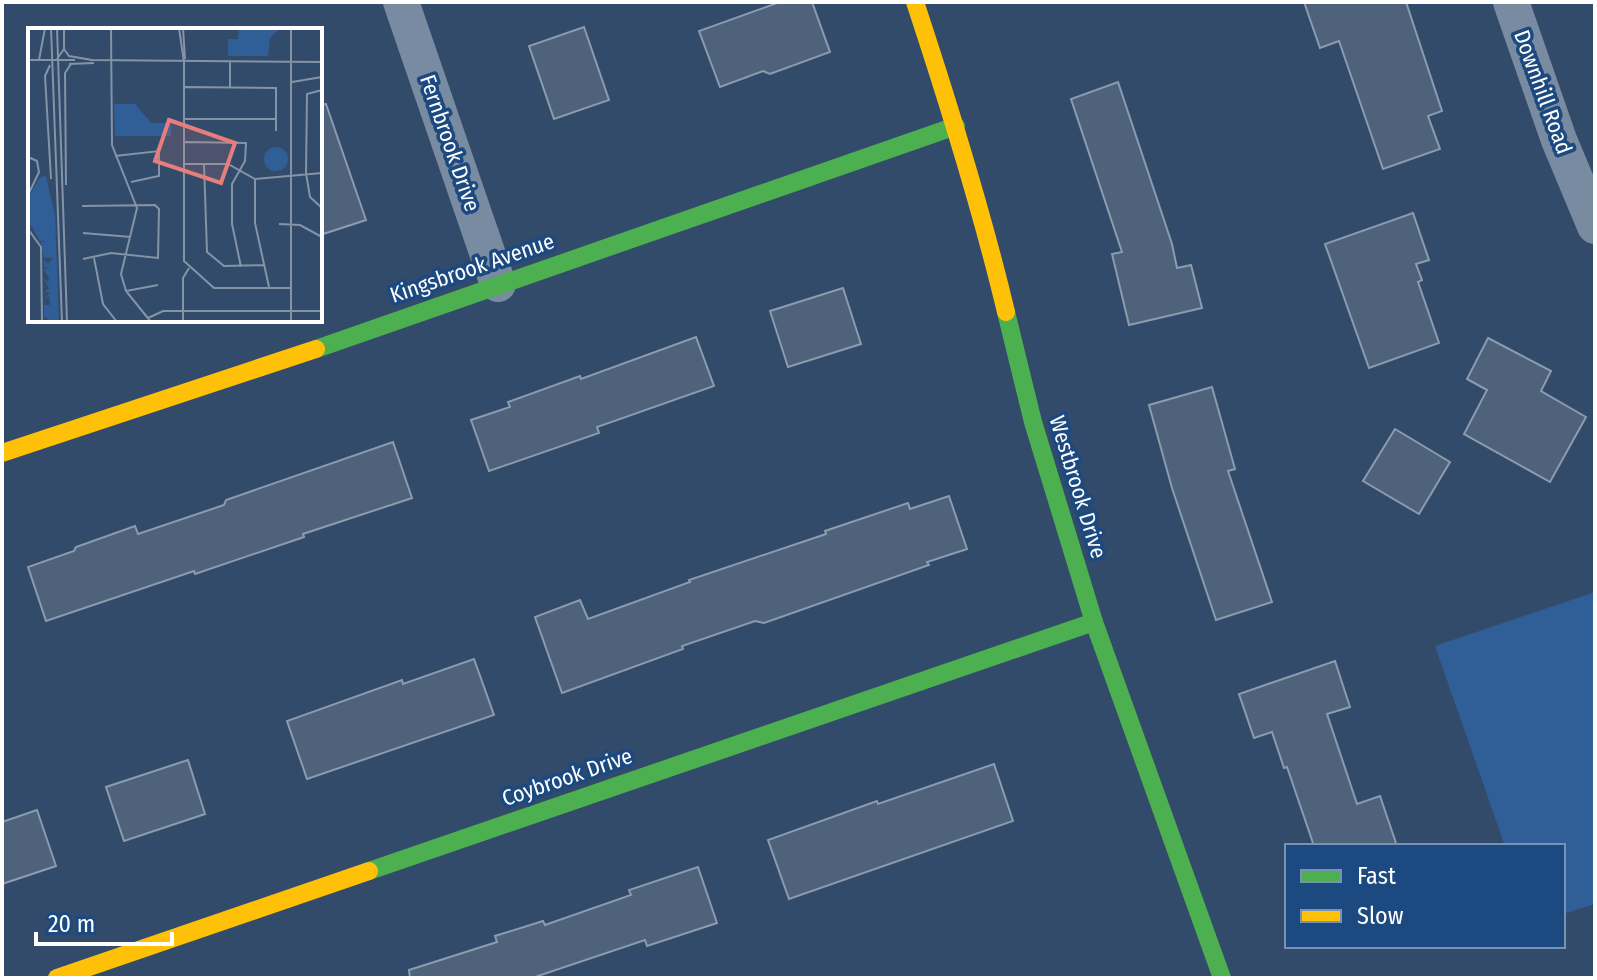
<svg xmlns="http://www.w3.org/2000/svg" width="1597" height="980" viewBox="0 0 1597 980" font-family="'Fira Sans Condensed',sans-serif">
	<rect width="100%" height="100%" fill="#334b6a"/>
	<path fill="#305f98" d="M1595,592v312l-32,10v-68h-58l-70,-200z"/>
	<g fill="#4e627b" stroke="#8c9bae" stroke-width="2">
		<path d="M780,2h32l18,50 -60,22 -7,-3 -43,16 -21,-56z"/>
		<path d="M1304,2h102l36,109 -14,5 12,33 -57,20 -44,-128 -19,7z"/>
		<path d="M584,27l25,73 -55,19 -25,-73z"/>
		<path d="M1118,82l54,162 5,24 14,-3 11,43 -73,17 -17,-71 10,-2 -51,-153z"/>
		<path d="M326,104l40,116 -46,15v-130z"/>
		<path d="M1413,213l16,47 -13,4 6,16 -4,2 21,61 -70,25 -44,-124z"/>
		<path d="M843,288l18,56 -73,23 -18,-56z"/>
		<path d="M696,337l18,49 -117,41 2,6 -110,38 -18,-51 39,-13 -2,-5 72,-26 1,3z"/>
		<path d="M1488,338l63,33 -10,20 45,26 -36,65 -86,-48 23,-44 -20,-11z"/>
		<path d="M1212,387l23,82 -7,2 44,131 -56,18 -44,-132 -23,-83z"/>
		<path d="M1395,429l55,33 -31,52 -56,-33z"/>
		<path d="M393,442l19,56 -109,36 1,3 -109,37 -1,-3 -148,50 -18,-54 46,-16 2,-4 59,-21 3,8 86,-29 2,-5z"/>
		<path d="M949,496l18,53 -40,13 2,3 -165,58 -9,-2 -73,25 1,3 -121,44 -27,-76 45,-17 8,19 102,-37 -1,-2 137,-46 -1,-3 83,-28 2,6z"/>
		<path d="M474,659l20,56 -187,64 -20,-58 115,-41 1,4z"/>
		<path d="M1335,661l15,46 -23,7 30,90 23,-8 17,50h-83l-27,-79 -3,1 -12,-36 -18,6 -15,-44z"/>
		<path d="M188,760l17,54 -81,27 -18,-54z"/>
		<path d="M994,764l19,57 -224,78 -21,-59 109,-39 1,3z"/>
		<path d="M37,810l19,56 -54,18v-62z"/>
		<path d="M698,867l19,56 -70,23 -2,-6 -113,38h-122l-1,-8 88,-28 -2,-6 48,-15 2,4 86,-30 -2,-5z"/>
	</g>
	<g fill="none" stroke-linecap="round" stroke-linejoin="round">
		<g stroke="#798ba0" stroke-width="36">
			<path d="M401,2l97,282"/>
			<path d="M1511,2l48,138 36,86"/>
		</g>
		<g stroke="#4caf50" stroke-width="18">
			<path d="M1006,312l27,110 61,200 128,356"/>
			<path d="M316,349l640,-223"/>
			<path d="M369,871l725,-249"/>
		</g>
		<g stroke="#ffc107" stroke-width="18">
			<path d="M915,2c34,103 66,205 91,310"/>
			<path d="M2,453l314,-104"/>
			<path d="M57,978l312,-107"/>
		</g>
	</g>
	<g text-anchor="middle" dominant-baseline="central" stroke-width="7" stroke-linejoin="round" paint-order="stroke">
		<g font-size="22" fill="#fff" stroke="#1c4980">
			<text transform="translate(1543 92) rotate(70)">Downhill Road</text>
			<text transform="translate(450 143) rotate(71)">Fernbrook Drive</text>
			<text transform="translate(472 268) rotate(-19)">Kingsbrook Avenue</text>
			<text transform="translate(1078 487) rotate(73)">Westbrook Drive</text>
			<text transform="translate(567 777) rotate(-19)">Coybrook Drive</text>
		</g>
	</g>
	<g transform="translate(28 28)">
		<rect width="294" height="294" fill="#334b6a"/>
		<path d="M211,0h41l-10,10 -2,18h-40v-17h10zM86,76h21l16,19h20v13h-56zM236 131a12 12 0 1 1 24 0a12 12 0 1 1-24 0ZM18,148l9,39 4,107h-15l6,-5 -6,1v-13h6l-1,-9 -5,4 6,-8 -6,1 5,-5 -5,-9 4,3 1,-4 -5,-8 8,-5 -8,3v-8l4,4 5,-6h-9l-3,-16h6l-7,-1 -12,-21v-22l12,-21z" fill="#305f98"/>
		<path fill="none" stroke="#8593a6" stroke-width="2" d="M23,0l11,294M29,0l10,294M83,0l1,117 25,63 -16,66 5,17 25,31M109,0h35M151,0l5,34v199l30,27h77M155,0l2,31M36,21l5,7 23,4M29,31l7,-10v-21M0,32h47M11,32l6,-32M62,32l232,2M202,33v26M41,36l25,-1M22,37l-5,11 6,103M264,54l30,-5M157,59l91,1v43M294,62l-15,4 -1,79 4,24 12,11M156,91h92M157,114l61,1 -1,18 -13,23v40l9,43M87,128l44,-5v25l-28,6M0,129l9,4 2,11 -11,23M155,136h45l27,15 67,-6M176,136l3,88 17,14 40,-1M227,151v44l14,64M38,157l-1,-112 6,-9M54,178l73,-1 4,4 -1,49 -47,-5 -28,6M251,196l21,1 22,12M0,201l13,18 1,75M55,205l48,4M66,230l9,46 14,18M98,263l32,-6M120,290l15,-7h159M155,294v-44l6,-10M263,294v-294"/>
		<path fill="#e67e7e" fill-opacity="0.15" stroke="#e67e7e" stroke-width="4" d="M141,92l66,23 -14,40 -66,-22z"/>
		<rect width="294" height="294" fill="none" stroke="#fff" stroke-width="4"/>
	</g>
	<rect width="1597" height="980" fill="none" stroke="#ffffff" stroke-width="8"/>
	<rect x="1285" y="844" width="280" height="104" fill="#1c4980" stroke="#7792b3" stroke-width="2"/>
	<rect x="1301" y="870" width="40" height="12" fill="#4caf50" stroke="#7792b3" stroke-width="2"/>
	<text x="1357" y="884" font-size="24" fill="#ffffff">Fast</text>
	<rect x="1301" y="910" width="40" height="12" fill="#ffc107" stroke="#7792b3" stroke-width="2"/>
	<text x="1357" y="924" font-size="24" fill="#ffffff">Slow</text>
	<path d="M36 932v12h136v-12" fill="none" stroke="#ffffff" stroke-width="4"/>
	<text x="48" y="932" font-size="24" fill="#ffffff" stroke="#1c4980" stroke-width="6" paint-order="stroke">20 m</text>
</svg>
